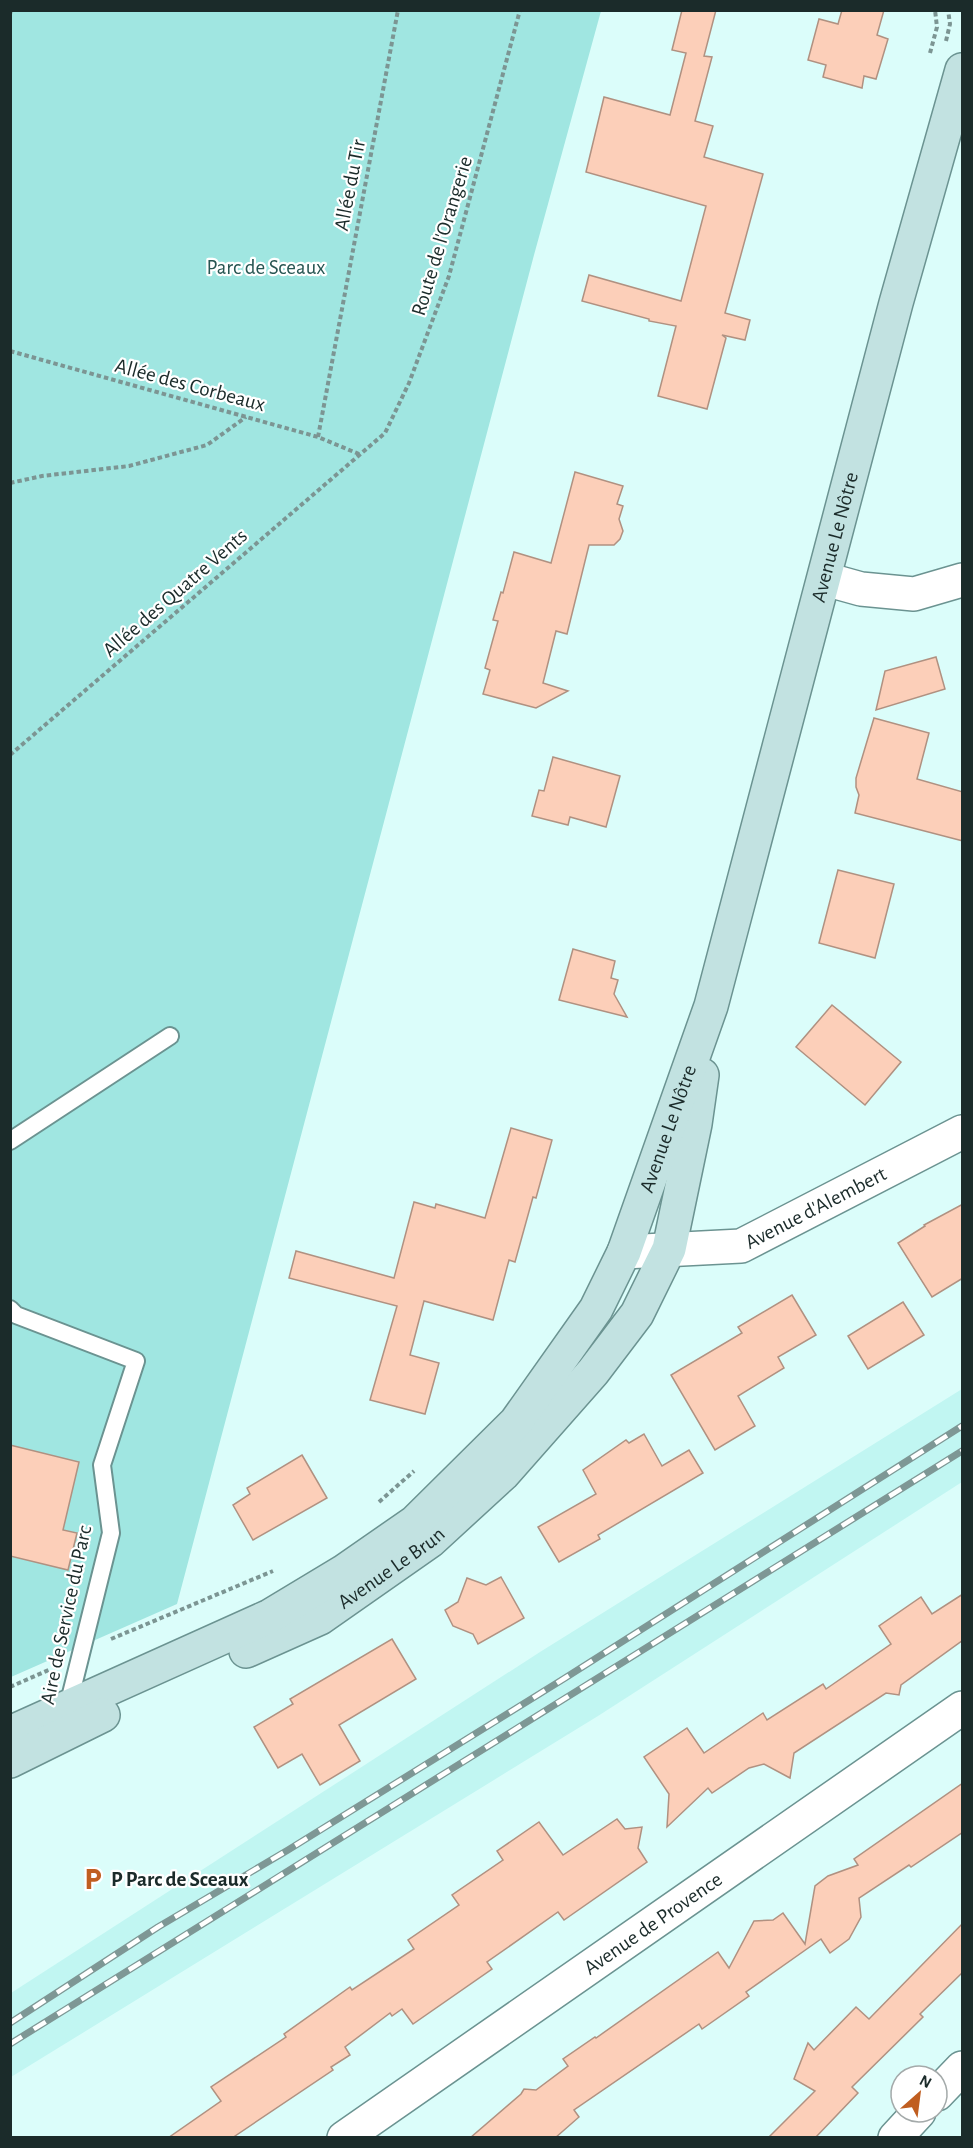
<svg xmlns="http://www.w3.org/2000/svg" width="973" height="2148" viewBox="0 0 973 2148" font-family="'Alegreya Sans',sans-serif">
	<rect width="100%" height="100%" fill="#dbfdfa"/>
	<path fill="#c1f6f2" d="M962,1389v93l-364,234 -587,361v-84l529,-341z"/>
	<path fill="#a0e6e1" d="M10,11h591l-67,244 -357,1349 -166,73z"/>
	<g fill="#fccfb9" stroke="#b09181" stroke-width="1.5">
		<path d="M682,10h34l-12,46 8,1 -17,64 18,5 -9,31 59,17 -38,139 25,7 -5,20 -23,-5 4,3 -19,71 -49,-13 18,-70 -27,-5v-2l-67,-18 7,-26 92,26 25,-95 -120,-34 18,-75 66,18 16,-62 -14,-3z"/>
		<path d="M842,10h42l-7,25 11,4 -12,40 -12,-3 -2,12 -39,-11 3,-12 -18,-5 11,-41 19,5z"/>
		<path d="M575,472l48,14 -6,18 6,2 -4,13 4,12 -3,8 -6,6h-25l-22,89 -11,-3 -13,52 25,8 -32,17 -53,-14 7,-24 -5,-2 13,-47 -5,-1 8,-28 2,1 11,-41 37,11z"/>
		<path d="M936,657l9,32 -69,21 9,-39z"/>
		<path d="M874,718l55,15 -12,46 46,13v49l-108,-28 4,-18 -3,-8v-9z"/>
		<path d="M553,757l67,19 -14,51 -36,-10 -2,8 -36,-9 7,-26 5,1z"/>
		<path d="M838,870l56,14 -19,74 -56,-15z"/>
		<path d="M573,949l42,12 -4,17 7,2 -4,14 13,23 -68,-17z"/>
		<path d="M832,1005l69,57 -36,43 -69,-58z"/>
		<path d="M511,1128l41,12 -16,58 -3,-1 -18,65 -6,-2 -16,60 -69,-19 -14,54 29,8 -14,51 -55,-14 27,-94 -108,-28 7,-27 98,27 20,-76 21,6 1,-4 49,14z"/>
		<path d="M963,1204v74l-31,19 -34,-54 27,-17 -1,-1z"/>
		<path d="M792,1295l24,40 -38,22 6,11 -46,28 17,30 -40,24 -44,-75 71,-42 -4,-6z"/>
		<path d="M903,1302l21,33 -56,34 -20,-33z"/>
		<path d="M644,1434l18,32 27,-16 14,23 -105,62 2,4 -41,23 -21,-35 58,-33 -13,-24 43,-30 3,3z"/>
		<path d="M10,1445l69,17 -16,68 14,3 -9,37 -58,-14z"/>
		<path d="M302,1455l25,43 -74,42 -20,-35 17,-11 -3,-6z"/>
		<path d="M501,1577l23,41 -46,26 -5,-10 -20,-8 -8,-16 13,-8 9,-24 19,7z"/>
		<path d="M963,1594v46l-62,45 -2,10 -13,-2 -92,60 -4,25 -26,-14 -15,4 -37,25 -4,-5 -41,39 2,-33 -25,-37 43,-29 17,25 59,-40 4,7 56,-36 3,5 65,-45 -12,-18 42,-29 11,17z"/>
		<path d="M392,1639l24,40 -77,46 21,36 -40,24 -18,-31 -24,14 -24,-41 39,-23 -3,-5z"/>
		<path d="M963,1783v49l-52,35 -2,-2 -50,33 2,19 -12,22 -19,14 -9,-14 -75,53 3,4 -47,33 -3,-5 -125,86 5,7 -24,21h-85l51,-44 3,-5 12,1 32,-24 -5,-7 32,-22 1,1 122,-86 11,16 25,-47 19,-1 10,-7 22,31 10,-58 13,-10 30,-11 -4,-6z"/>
		<path d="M617,1819l8,10 17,-2 -4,21 9,14 -83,58 -6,-8 -71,50 5,7 -79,55 -11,-15 -10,7 -2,-3 -45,34 5,8 -19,12 2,3 -101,68h-64l53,-37 -10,-14 75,-50 -2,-3 66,-47 2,3 62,-41 -6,-9 51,-35 -7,-10 51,-35 -6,-9 42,-29 24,33z"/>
		<path d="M963,1923v49l-43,42 3,3 -71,70 6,6 -43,45h-47l47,-47 -21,-12 14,-36 6,7 42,-43 13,12z"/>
	</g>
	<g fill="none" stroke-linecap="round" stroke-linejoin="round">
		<g stroke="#6b9391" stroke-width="20">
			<g id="service">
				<path d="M10,1141l160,-105"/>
				<path d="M10,1309l6,6 120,46 -34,104 9,68 -44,177"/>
			</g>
		</g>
		<g stroke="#6b9391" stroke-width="36">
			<g id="minor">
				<path d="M825,579l36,10 53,5 48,-14"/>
				<path id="s1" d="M624,1252l117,-6 221,-114"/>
				<path d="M937,2094l25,-26"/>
				<path id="s2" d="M344,2138l618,-430"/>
				<path d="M895,2138l24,-26"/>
			</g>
		</g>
		<g stroke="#6b9391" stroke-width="36">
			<g id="secondary">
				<path id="s3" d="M246,1651l74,-33 110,-77 73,-67 90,-102 44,-58 32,-65 26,-125 7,-49"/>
				<path id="s4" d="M10,1733l260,-117 73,-44 72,-50 101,-100 80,-113 28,-57 87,-246 185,-703 66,-233"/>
				<path d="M10,1761l93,-46"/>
			</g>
		</g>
		<g stroke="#7c9593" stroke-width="4" stroke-dasharray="4.5 3" stroke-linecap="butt">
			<path d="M10,14l1,-4"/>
			<path d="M946,41l4,-17 -2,-14"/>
			<path d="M930,53l7,-26 -2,-17"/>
			<path d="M10,351l308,86 41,17"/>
			<path d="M318,437l80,-427"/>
			<path d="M10,483l32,-7 87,-10 78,-21 39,-28"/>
			<path d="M10,755l375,-322 24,-50 40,-107 71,-266"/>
			<path d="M379,1502l35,-31"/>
			<path d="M111,1639l162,-68"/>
			<path d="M10,1687l41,-18"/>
		</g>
		<use href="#service" stroke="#fff" stroke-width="16"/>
		<use href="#minor" stroke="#fff" stroke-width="33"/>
		<use href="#secondary" stroke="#c2e2e1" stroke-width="33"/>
		<g stroke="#7e9795" stroke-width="7">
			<g id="rail">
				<path d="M10,2023l148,-96 130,-77 277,-172 397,-252"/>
				<path d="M10,2044l952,-593"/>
			</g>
		</g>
		<use href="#rail" stroke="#fff" stroke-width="4.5" stroke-dasharray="14" stroke-linecap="butt"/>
	</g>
	<defs>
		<g id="parking-bare" transform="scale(1.8)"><path d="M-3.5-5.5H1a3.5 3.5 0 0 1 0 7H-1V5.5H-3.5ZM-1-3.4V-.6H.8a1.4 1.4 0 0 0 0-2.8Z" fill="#c05e20" stroke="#fff" stroke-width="2.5" paint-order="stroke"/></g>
	</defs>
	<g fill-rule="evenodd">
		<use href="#parking-bare" x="93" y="1879"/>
	</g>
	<g text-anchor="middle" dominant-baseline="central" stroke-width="4.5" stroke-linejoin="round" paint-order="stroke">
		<g font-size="21" fill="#1b2b2a" stroke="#fff">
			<text transform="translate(350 185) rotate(-79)">Allée du Tir</text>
			<text transform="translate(442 236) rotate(-73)">Route de l'Orangerie</text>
			<text transform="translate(190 385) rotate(15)">Allée des Corbeaux</text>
			<text stroke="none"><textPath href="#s4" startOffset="1548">Avenue Le Nôtre</textPath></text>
			<text transform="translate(175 593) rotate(-41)">Allée des Quatre Vents</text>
			<text stroke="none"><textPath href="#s4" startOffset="933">Avenue Le Nôtre</textPath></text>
			<text stroke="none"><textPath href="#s1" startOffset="201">Avenue d'Alembert</textPath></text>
			<text stroke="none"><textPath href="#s3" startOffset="168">Avenue Le Brun</textPath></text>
			<text transform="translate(66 1615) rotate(-78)">Aire de Service du Parc</text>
			<text stroke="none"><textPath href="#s2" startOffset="376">Avenue de Provence</textPath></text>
		</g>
		<g font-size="21" fill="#265552" stroke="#fff">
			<text x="266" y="267">Parc de Sceaux</text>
		</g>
		<g font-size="21" font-weight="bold" fill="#1b2b2a" stroke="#fff" text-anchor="start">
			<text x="111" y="1879">P Parc de Sceaux</text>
		</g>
	</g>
	<rect width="973" height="2148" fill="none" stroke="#1b2b2a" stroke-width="24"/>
	<g transform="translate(919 2094) rotate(28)"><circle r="28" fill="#ffffff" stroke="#a4aaaa" stroke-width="1.5"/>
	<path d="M0-4.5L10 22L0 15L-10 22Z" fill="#c05e20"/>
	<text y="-9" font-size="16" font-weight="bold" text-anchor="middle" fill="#1b2b2a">N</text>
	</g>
</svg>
